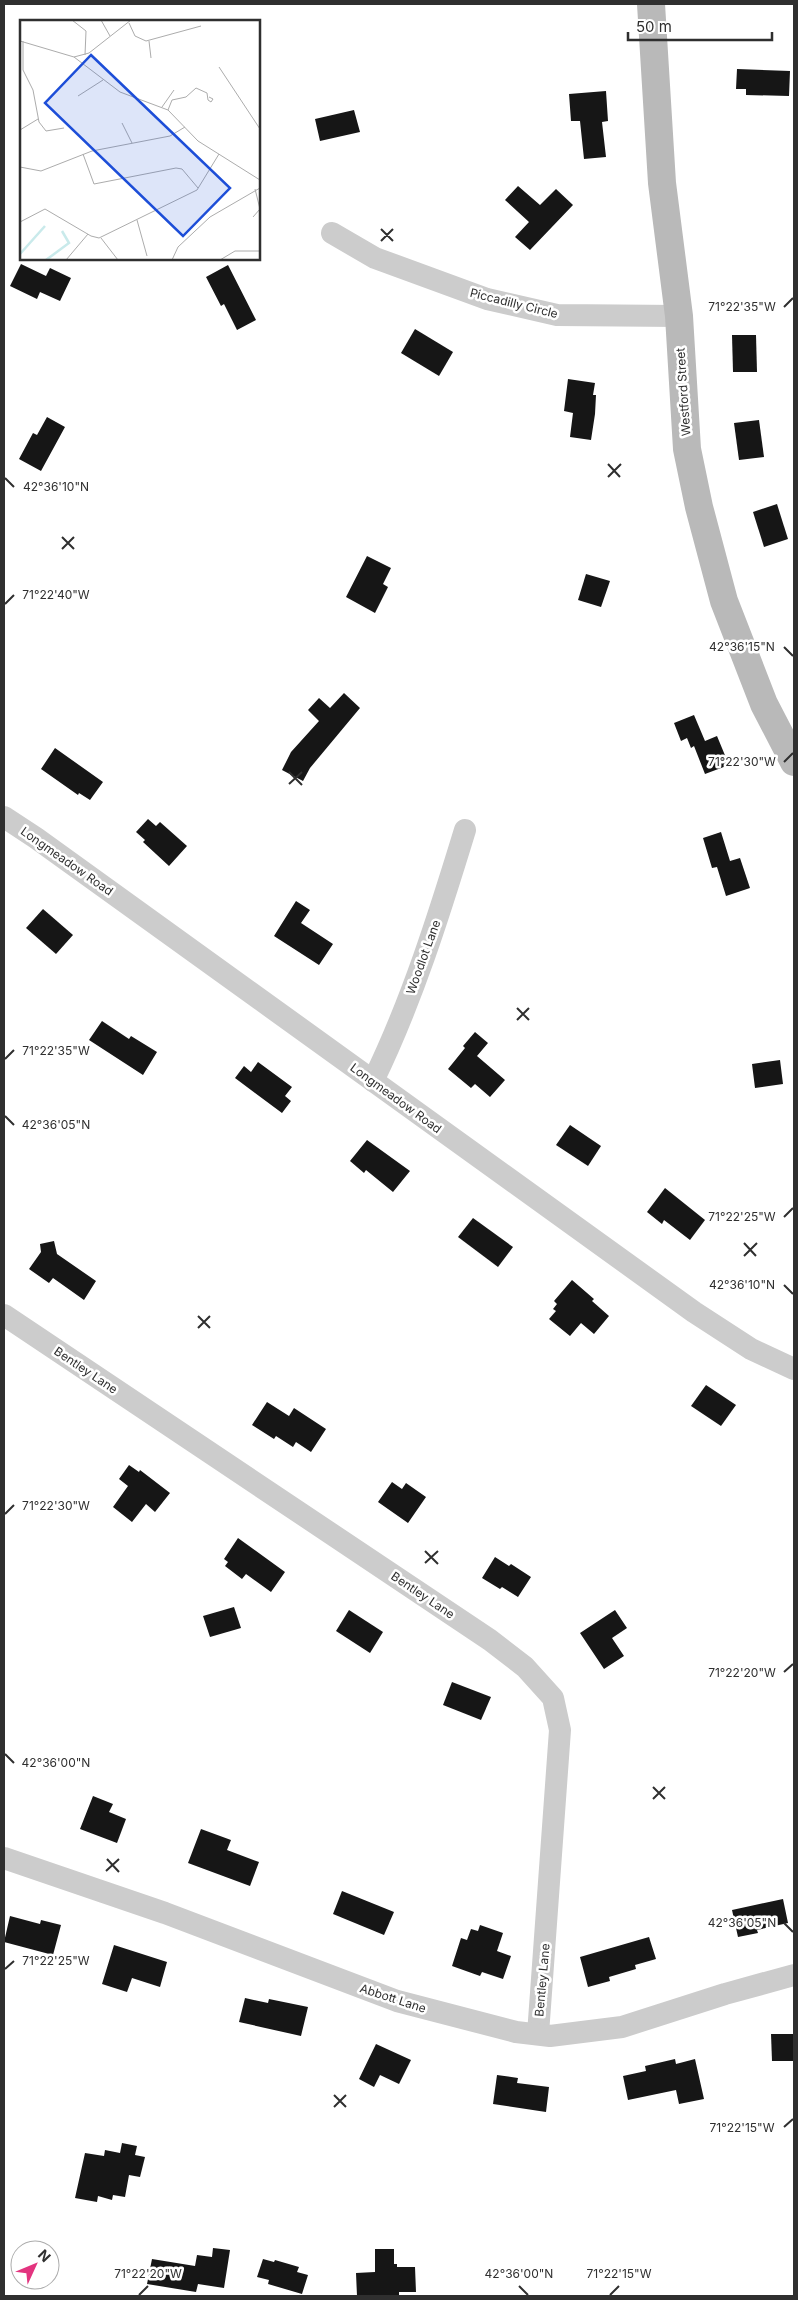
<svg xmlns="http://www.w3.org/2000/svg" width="798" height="2300" viewBox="0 0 798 2300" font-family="Inter,sans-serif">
	<rect width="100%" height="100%" fill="#fff"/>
	<g fill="#161616">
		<path d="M737,69l53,2 -1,25 -43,-1v-6h-10z"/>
		<path d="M606,91l2,30 -6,1 4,35 -22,2 -4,-38h-9l-2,-27z"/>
		<path d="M354,110l6,22 -40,9 -5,-22z"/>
		<path d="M518,186l22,19 16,-16 17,16 -43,45 -15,-13 14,-15 -24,-22z"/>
		<path d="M21,264l25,12 4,-8 21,10 -11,23 -20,-9 -3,7 -27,-13z"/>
		<path d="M228,265l28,55 -19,10 -13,-26 -3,2 -15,-29z"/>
		<path d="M415,329l38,23 -14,24 -38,-23z"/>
		<path d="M732,335h24l1,37h-24z"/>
		<path d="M568,379l27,4 -2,12h3l-1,19 -4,26 -21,-3 3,-24 -9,-2z"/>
		<path d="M47,417l18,10 -24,44 -22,-12 14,-26 4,2z"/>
		<path d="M759,420l5,37 -25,3 -5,-37z"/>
		<path d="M777,504l11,35 -24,8 -11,-35z"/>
		<path d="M367,556l24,12 -8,16 5,3 -13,26 -29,-16z"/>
		<path d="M586,574l24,7 -9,26 -23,-7z"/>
		<path d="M344,693l16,15 -50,60 -7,13 -21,-11 9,-18 28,-31 -11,-11 11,-12 11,10z"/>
		<path d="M694,715l11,26 12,-5 12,29 -24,9 -11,-28 -3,2 -4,-10 -6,3 -7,-18z"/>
		<path d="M55,748l48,34 -13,18 -11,-7 -1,2 -37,-26z"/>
		<path d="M148,819l8,7 4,-4 27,24 -18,20 -26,-24 2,-2 -9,-8z"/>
		<path d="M721,832l9,29 10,-3 10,30 -24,8 -9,-29 -5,1 -9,-30z"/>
		<path d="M296,901l14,9 -9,13 32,21 -14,21 -45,-29z"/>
		<path d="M43,909l30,26 -17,19 -30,-26z"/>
		<path d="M102,1021l27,18 2,-3 26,16 -14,23 -54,-35z"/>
		<path d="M475,1032l13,11 -11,13 28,24 -15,17 -15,-13 -4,4 -23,-19 17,-21 -2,-2z"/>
		<path d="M780,1060l3,24 -28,4 -3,-24z"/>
		<path d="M258,1062l34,25 -7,9 6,5 -9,12 -47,-35 9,-12 7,6z"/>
		<path d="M570,1125l31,21 -13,20 -32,-21z"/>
		<path d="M367,1140l43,31 -17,21 -27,-22 -2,3 -14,-12z"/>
		<path d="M665,1188l40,32 -15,20 -26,-20 -2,4 -15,-12z"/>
		<path d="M473,1218l40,29 -15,20 -40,-30z"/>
		<path d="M54,1241l3,13 39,27 -12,19 -31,-22 -4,5 -20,-14 12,-17 -1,-8z"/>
		<path d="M572,1280l22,19 -2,2 17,15 -15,18 -13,-11 -11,13 -21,-17 7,-8 -3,-2 4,-5 -3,-3z"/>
		<path d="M706,1385l30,20 -15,21 -30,-20z"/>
		<path d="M267,1402l22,14 5,-8 32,21 -15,23 -15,-10 -3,5 -17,-11 -2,3 -22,-14z"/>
		<path d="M129,1465l10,7 1,-2 30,23 -15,19 -9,-8 -14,18 -19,-15 15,-21 -9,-7z"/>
		<path d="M392,1482l10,7 4,-6 20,14 -18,26 -30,-21z"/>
		<path d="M238,1538l47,34 -14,20 -25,-18 -4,5 -17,-13 3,-4 -4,-3z"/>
		<path d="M495,1557l14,9 2,-2 20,13 -13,20 -16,-10 -2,2 -18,-11z"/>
		<path d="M234,1607l7,21 -31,9 -7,-21z"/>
		<path d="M349,1610l34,22 -13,21 -34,-22z"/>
		<path d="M615,1610l12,18 -15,10 12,18 -20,13 -24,-36z"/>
		<path d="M452,1682l39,15 -10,23 -38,-15z"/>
		<path d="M93,1796l20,8 -4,8 17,7 -9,24 -37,-14z"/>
		<path d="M201,1829l30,11 -4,10 32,12 -9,24 -62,-23z"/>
		<path d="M342,1891l52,21 -10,23 -51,-21z"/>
		<path d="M783,1899l5,24 -31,7 1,3 -20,4 -6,-27z"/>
		<path d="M10,1916l30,8 1,-4 20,5 -8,30 -49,-13z"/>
		<path d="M480,1925l23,8 -6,18 14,5 -8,23 -21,-7 -2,4 -28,-10 9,-28 6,2 4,-11 7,2z"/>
		<path d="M649,1937l7,22 -21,6 1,4 -27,8 1,4 -22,6 -8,-30z"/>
		<path d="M114,1945l53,17 -7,25 -28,-9 -5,14 -25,-8z"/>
		<path d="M245,1998l23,5 1,-4 39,8 -7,29 -62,-14z"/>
		<path d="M771,2034h23v27h-22z"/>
		<path d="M376,2044l35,16 -12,24 -19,-9 -6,12 -15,-8z"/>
		<path d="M675,2059l1,5 19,-5 9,40 -25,5 -3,-14 -48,10 -5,-24 23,-5 -1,-5z"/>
		<path d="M497,2075l21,3 -1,5 32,4 -3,25 -53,-8z"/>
		<path d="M122,2143l15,3 -2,9 10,2 -5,20 -11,-2 -4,22 -12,-2 -1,5 -14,-4 -1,6 -22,-4 10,-45 19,3 1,-6 15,3z"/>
		<path d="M213,2248l17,2 -6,38 -26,-4 -2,8 -49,-8 5,-25 43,7 2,-11 15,2z"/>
		<path d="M375,2249h19v15h3v3h18l1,25h-17v4h-42l-1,-23 19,-1z"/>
		<path d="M263,2259l11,3 1,-2 24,7 -2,5 11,3 -6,19 -34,-10 1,-4 -12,-3z"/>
	</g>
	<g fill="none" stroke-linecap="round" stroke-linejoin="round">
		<g stroke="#ccc" stroke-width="22">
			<path d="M332,233l43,25 112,41 70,16 122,1"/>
			<path d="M4,817l32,21 658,474 57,37 43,20"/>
			<path d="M373,1081c39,-80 66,-166 92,-251"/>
			<path d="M4,1315l486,325 35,27 28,31 7,32 -22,304"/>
			<path d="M4,1858l161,55 232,88 119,31 34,4 72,-9 103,-33 69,-19"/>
		</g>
		<path stroke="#b9b9b9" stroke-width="28" d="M651,4l11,179 17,133 8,133 12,58 25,94 40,103 30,58"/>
	</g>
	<path fill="none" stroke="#2f2f2f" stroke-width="2" d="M381,229l12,12M381,241l12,-12M784,307l9,-9M608,464l12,13M608,477l13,-13M5,478l9,9M62,537l12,12M62,549l12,-12M5,604l9,-9M784,647l9,9M784,762l9,-9M289,772l13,13M289,784l13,-12M517,1008l12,12M517,1020l12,-12M5,1059l9,-9M5,1116l9,9M784,1217l9,-9M744,1243l12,13M744,1256l13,-13M784,1285l9,9M198,1316l12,12M198,1328l12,-12M5,1514l9,-9M425,1551l13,13M425,1563l13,-12M784,1672l9,-8M5,1754l9,9M653,1787l12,12M653,1799l12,-12M107,1859l12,13M106,1871l13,-12M784,1923l9,9M5,1969l9,-8M334,2095l12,12M334,2107l12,-12M784,2127l9,-8M519,2286l9,9M139,2295l9,-9M610,2295l9,-9"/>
	<g text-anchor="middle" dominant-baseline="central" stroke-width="5" stroke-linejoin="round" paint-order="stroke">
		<g font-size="12" fill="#2f2f2f" stroke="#fff">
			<text transform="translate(514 303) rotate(14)">Piccadilly Circle</text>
			<text transform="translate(683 392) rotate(-94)">Westford Street</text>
			<text transform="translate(67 861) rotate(35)">Longmeadow Road</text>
			<text transform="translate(423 957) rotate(-70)">Woodlot Lane</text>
			<text transform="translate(396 1098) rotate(36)">Longmeadow Road</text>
			<text transform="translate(86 1370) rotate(34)">Bentley Lane</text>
			<text transform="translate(423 1595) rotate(34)">Bentley Lane</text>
			<text transform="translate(542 1980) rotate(-85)">Bentley Lane</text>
			<text transform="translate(393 1998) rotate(18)">Abbott Lane</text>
		</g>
	</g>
	<g transform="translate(20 20)">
		<rect width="240" height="240" fill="#fff"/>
		<path fill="none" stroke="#c9eaeb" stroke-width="2.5" d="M0,234l25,-28M26,240l23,-17 -7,-12"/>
		<path fill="none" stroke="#acacac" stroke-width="1" d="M52,0l14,11 -1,24M81,0l9,16M109,3l6,13 11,5 55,-15M0,21l54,16 46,35 48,18 30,31 62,39M3,21v29l10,20 6,32 7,9 18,-3M129,21l2,17M54,37l15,-4 42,-33M199,47l41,62M58,76l25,-16M142,87l12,-17M148,90l4,-10 14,-3 10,-9 11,5 1,7 3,2 2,-3 -4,-2M102,103l10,20M0,110l18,-11M63,134l11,30 82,-16 6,1 16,19M0,147l21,4 51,-20 78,-15 15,-9M233,197l7,-8 -5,-20M117,200l10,36M0,202l25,-13 46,27 8,2 98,-48 22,-36M81,218l17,22M46,240l22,-26M152,240l6,-13 32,-30 50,-29M200,240l15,-9h25"/>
		<path fill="#1d4ed8" fill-opacity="0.15" stroke="#1d4ed8" stroke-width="2.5" d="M71,35l139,133 -47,48 -138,-133z"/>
		<rect width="240" height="240" fill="none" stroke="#2f2f2f" stroke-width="2.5"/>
	</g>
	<g font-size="12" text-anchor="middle" fill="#2f2f2f" stroke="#fff" stroke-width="5" stroke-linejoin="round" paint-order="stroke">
		<text x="742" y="311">71°22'35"W</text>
		<text x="56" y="491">42°36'10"N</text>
		<text x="56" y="599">71°22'40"W</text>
		<text x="742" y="651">42°36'15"N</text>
		<text x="742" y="766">71°22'30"W</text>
		<text x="56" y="1055">71°22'35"W</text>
		<text x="56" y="1129">42°36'05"N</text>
		<text x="742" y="1221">71°22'25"W</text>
		<text x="742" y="1289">42°36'10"N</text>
		<text x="56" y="1510">71°22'30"W</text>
		<text x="742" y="1677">71°22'20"W</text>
		<text x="56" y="1767">42°36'00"N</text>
		<text x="742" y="1927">42°36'05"N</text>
		<text x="56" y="1965">71°22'25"W</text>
		<text x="742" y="2132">71°22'15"W</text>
		<text x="519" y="2278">42°36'00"N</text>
		<text x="148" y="2278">71°22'20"W</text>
		<text x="619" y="2278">71°22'15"W</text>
	</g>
	<rect width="798" height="2300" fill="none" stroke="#2f2f2f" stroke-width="10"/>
	<g transform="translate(35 2265) rotate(46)"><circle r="24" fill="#ffffff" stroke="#acacac"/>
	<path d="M0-4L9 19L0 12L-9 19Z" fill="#e3347f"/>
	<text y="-8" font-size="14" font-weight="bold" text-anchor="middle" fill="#2f2f2f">N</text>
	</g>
	<path d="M628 32v8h144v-8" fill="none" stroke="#2f2f2f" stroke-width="2.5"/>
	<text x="636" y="32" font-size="15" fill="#2f2f2f" stroke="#ffffff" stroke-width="4" paint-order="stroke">50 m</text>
</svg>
